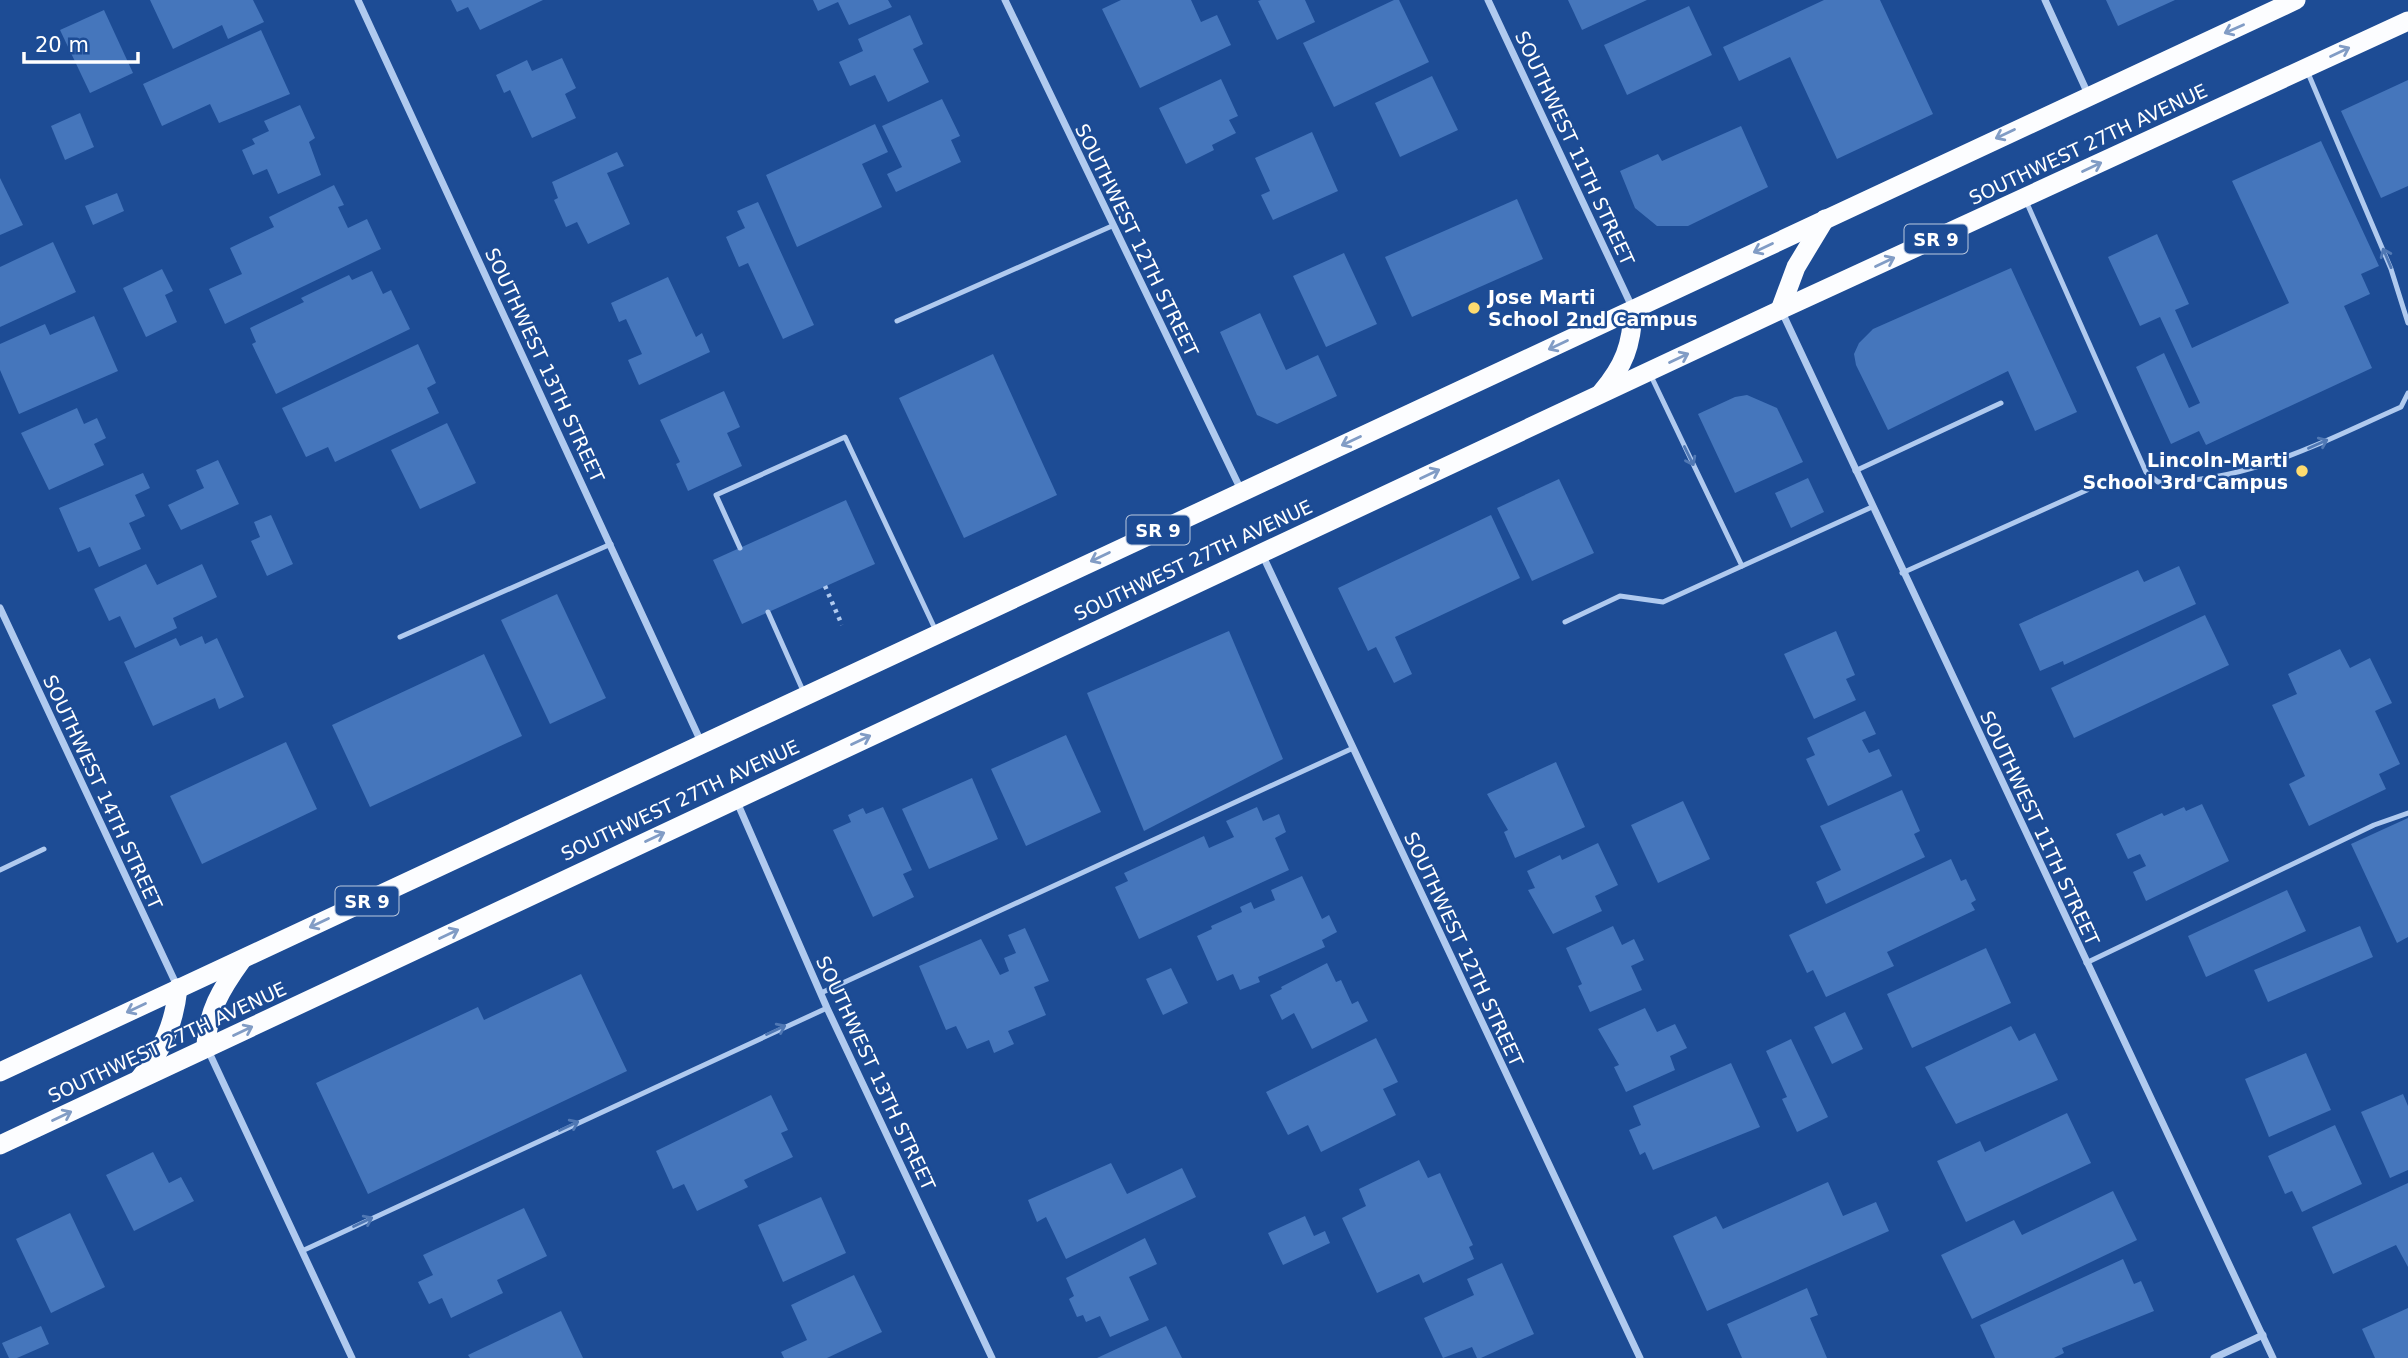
<svg xmlns="http://www.w3.org/2000/svg" width="2408" height="1358" viewBox="0 0 2408 1358" font-family="'DejaVu Sans',sans-serif">
	<rect width="100%" height="100%" fill="#1d4c95"/>
	<g fill="#4576bc">
		<path d="M150,0h103l11,22 -36,17 -6,-14 -49,24z"/>
		<path d="M451,0h92l-63,30 -12,-23 -11,5z"/>
		<path d="M813,0h75l4,7 -43,18 -11,-23 -20,9z"/>
		<path d="M1121,0h70l10,22 16,-7 14,30 -91,43 -38,-79z"/>
		<path d="M1261,0h44l10,22 -38,18 -19,-39z"/>
		<path d="M1394,0h5l30,62 -95,45 -31,-64z"/>
		<path d="M1568,0h79l-65,30z"/>
		<path d="M1824,0h56l53,114 -96,45 -47,-102 -51,24 -16,-34z"/>
		<path d="M2106,0h69l-57,26z"/>
		<path d="M1689,6l23,49 -85,40 -23,-50z"/>
		<path d="M104,10l29,63 -43,20 -30,-63z"/>
		<path d="M910,15l13,29 -10,5 16,33 -41,20 -13,-27 -25,11 -11,-24 24,-11 -5,-12z"/>
		<path d="M261,30l29,64 -71,29 -9,-19 -48,22 -19,-42z"/>
		<path d="M562,58l14,30 -11,6 11,24 -44,20 -22,-48 -6,3 -8,-18 31,-15 5,11z"/>
		<path d="M1432,76l26,54 -58,27 -25,-54z"/>
		<path d="M1221,79l17,37 -9,4 7,13 -24,12 2,5 -28,14 -27,-56z"/>
		<path d="M2408,80v106l-27,12 -40,-87z"/>
		<path d="M942,99l18,37 -9,4 10,22 -65,30 -9,-18 15,-7 -20,-41z"/>
		<path d="M300,105l15,33 -6,4 12,33 -43,19 -11,-25 -14,6 -11,-25 13,-6 -3,-5 17,-8 -5,-10z"/>
		<path d="M80,113l14,34 -29,13 -14,-34z"/>
		<path d="M875,124l13,28 -26,12 20,43 -85,40 -31,-72z"/>
		<path d="M1741,126l27,61 -80,39h-31l-22,-18 -15,-37 38,-17 4,7z"/>
		<path d="M1312,132l26,59 -65,29 -12,-25 9,-4 -15,-33z"/>
		<path d="M2321,141l58,125 -18,8 9,20 -26,12 28,62 -166,77 -7,-14 -28,13 -35,-77 28,-14 25,55 11,-5 -40,-86 -20,9 -32,-69 49,-23 32,70 -14,6 17,38 97,-45 -57,-122z"/>
		<path d="M617,152l7,14 -17,7 23,51 -42,20 -11,-22 -11,5 -12,-27 4,-2 -6,-16z"/>
		<path d="M0,178l23,47 -23,10z"/>
		<path d="M334,185l10,20 -6,2 10,21 19,-9 14,30 -156,75 -16,-35 33,-15 -12,-26 44,-21 -5,-10z"/>
		<path d="M117,193l7,18 -31,14 -8,-19z"/>
		<path d="M1517,199l26,60 -131,58 -27,-60z"/>
		<path d="M758,202l56,123 -31,14 -35,-76 -9,4 -13,-30 19,-9 -8,-17z"/>
		<path d="M53,242l23,50 -76,35v-60z"/>
		<path d="M1344,253l33,71 -51,23 -33,-71z"/>
		<path d="M2011,268l66,144 -42,19 -27,-60 -120,59 -32,-65 -2,-11 5,-11 14,-14z"/>
		<path d="M162,269l11,22 -8,4 12,27 -31,15 -23,-49z"/>
		<path d="M372,271l11,23 8,-4 19,39 -134,65 -24,-50 4,-2 -6,-14 54,-26 -3,-4 48,-23 3,5z"/>
		<path d="M668,277l28,60 6,-4 8,19 -71,33 -11,-25 14,-6 -16,-35 -7,3 -8,-19z"/>
		<path d="M1260,313l26,57 32,-15 19,41 -60,28 -20,-9 -37,-83z"/>
		<path d="M94,316l24,55 -99,43 -19,-44v-26l45,-20 5,11z"/>
		<path d="M418,344l18,39 -9,5 12,25 -104,49 -7,-15 -22,10 -24,-49z"/>
		<path d="M993,354l64,141 -93,43 -65,-140z"/>
		<path d="M724,391l16,36 -13,6 15,33 -54,25 -12,-27 4,-2 -20,-42z"/>
		<path d="M1747,395l30,13 26,54 -68,31 -37,-79 37,-17z"/>
		<path d="M77,408l7,16 13,-6 9,20 -12,6 10,21 -55,25 -28,-57z"/>
		<path d="M447,423l29,60 -56,26 -29,-59z"/>
		<path d="M218,460l21,44 -58,26 -13,-25 36,-17 -8,-18z"/>
		<path d="M143,473l7,15 -15,7 10,21 -16,7 12,26 -42,18 -9,-20 -12,5 -19,-44z"/>
		<path d="M1808,478l16,34 -33,16 -16,-35z"/>
		<path d="M1559,479l35,74 -62,28 -35,-73z"/>
		<path d="M846,500l29,64 -133,60 -29,-64z"/>
		<path d="M271,515l22,49 -26,12 -16,-35 9,-4 -6,-15z"/>
		<path d="M1491,515l29,63 -125,59 17,37 -18,9 -18,-36 -8,4 -30,-63z"/>
		<path d="M146,564l11,21 45,-21 15,33 -44,21 4,10 -42,20 -15,-32 -11,5 -15,-32z"/>
		<path d="M2179,566l17,38 -132,61 -1,-4 -23,10 -21,-47 119,-54 6,12z"/>
		<path d="M557,594l49,104 -56,26 -49,-104z"/>
		<path d="M2205,615l24,50 -155,73 -23,-50z"/>
		<path d="M1229,631l54,128 -139,72 -57,-138z"/>
		<path d="M1836,631l19,44 -9,4 10,21 -42,19 -30,-65z"/>
		<path d="M202,636l3,8 12,-6 27,59 -25,12 -4,-11 -62,28 -29,-64 52,-24 4,8z"/>
		<path d="M2340,649l10,19 20,-10 22,45 -17,8 25,53 -21,10 7,15 -77,37 -20,-42 16,-8 -33,-71 25,-11 -9,-20z"/>
		<path d="M484,654l38,82 -152,71 -38,-82z"/>
		<path d="M1865,711l11,23 -14,6 7,13 10,-4 13,27 -64,30 -22,-47 9,-4 -8,-17z"/>
		<path d="M1066,735l35,77 -75,34 -35,-77z"/>
		<path d="M286,742l31,67 -115,55 -32,-68z"/>
		<path d="M1556,762l29,65 -70,31 -11,-26 4,-2 -21,-36z"/>
		<path d="M972,778l26,61 -69,30 -27,-60z"/>
		<path d="M1902,790l18,41 -6,3 11,23 -99,47 -10,-22 25,-12 -21,-44z"/>
		<path d="M1683,801l27,58 -52,24 -27,-58z"/>
		<path d="M2202,804l27,57 -83,40 -13,-29 13,-6 -6,-12 -12,5 -12,-25 46,-21 2,3 20,-9 2,4z"/>
		<path d="M883,807l29,63 -9,4 11,23 -41,20 -40,-87 18,-8 -3,-7 15,-7 3,6z"/>
		<path d="M1257,807l6,14 16,-7 7,18 -11,6 14,32 -150,69 -24,-52 13,-6 -4,-8 80,-37 5,12 25,-11 -8,-16z"/>
		<path d="M2408,818v119l-11,6 -46,-99z"/>
		<path d="M1598,843l20,42 -23,11 7,15 -49,23 -25,-44 7,-2 -8,-17 33,-16 2,5z"/>
		<path d="M1951,859l10,22 5,-2 10,21 -5,3 4,7 -88,42 7,14 -68,31 -13,-27 -6,3 -18,-38z"/>
		<path d="M1302,876l20,43 7,-4 8,17 -15,8 3,7 -67,30 2,5 -20,8 -7,-16 -16,7 -20,-45 15,-7 -1,-3 31,-14 -2,-5 11,-5 3,7 21,-9 -4,-10z"/>
		<path d="M2287,890l19,41 -100,46 -18,-41z"/>
		<path d="M1613,926l9,19 12,-6 10,21 -13,6 11,24 -52,22 -12,-26 4,-2 -16,-36z"/>
		<path d="M2360,926l13,31 -105,45 -14,-32z"/>
		<path d="M1025,928l24,53 -15,6 12,28 -38,16 6,13 -20,9 -5,-13 -22,9 -11,-23 -10,4 -27,-64 62,-27 19,36 9,-4 -5,-13 12,-5 -8,-18z"/>
		<path d="M1986,948l25,55 -99,45 -25,-54z"/>
		<path d="M1327,963l9,19 5,-2 11,24 6,-3 10,20 -56,28 -18,-36 -12,7 -12,-25 12,-6 -1,-2z"/>
		<path d="M1171,968l17,35 -25,12 -17,-36z"/>
		<path d="M581,974l46,97 -259,123 -52,-111 162,-76 6,13z"/>
		<path d="M1645,1008l12,24 18,-8 12,24 -17,8 5,14 -49,22 -12,-25 5,-2 -21,-36z"/>
		<path d="M1845,1012l18,37 -31,15 -18,-37z"/>
		<path d="M2011,1026l8,15 16,-8 23,47 -102,44 -31,-57z"/>
		<path d="M1376,1038l22,44 -15,7 13,26 -75,37 -13,-27 -20,10 -22,-43z"/>
		<path d="M1791,1039l37,78 -31,15 -15,-33 5,-2 -21,-46z"/>
		<path d="M2306,1053l25,57 -62,27 -24,-58z"/>
		<path d="M1731,1063l29,64 -107,43 -8,-18 -5,3 -11,-25 12,-5 -8,-19z"/>
		<path d="M2403,1094l5,12v64l-18,8 -29,-66z"/>
		<path d="M771,1095l17,35 -7,3 12,24 -49,23 4,7 -51,24 -13,-27 -11,5 -17,-38z"/>
		<path d="M2067,1113l24,50 -125,59 -29,-61 43,-20 5,11z"/>
		<path d="M2335,1125l27,59 -60,28 -10,-21 -7,3 -17,-38z"/>
		<path d="M153,1152l16,31 12,-6 13,24 -60,30 -28,-56z"/>
		<path d="M1419,1160l9,18 12,-5 33,72 -4,2 5,12 -51,24 -4,-9 -42,19 -35,-75 24,-12 -7,-17z"/>
		<path d="M1111,1163l16,31 55,-26 14,29 -130,62 -20,-42 -9,5 -9,-22z"/>
		<path d="M1828,1182l15,34 33,-14 13,29 -182,80 -34,-75 43,-20 7,13z"/>
		<path d="M2408,1183v84l-12,-22 -63,29 -21,-47z"/>
		<path d="M2113,1191l24,49 -165,79 -31,-64 73,-35 8,15z"/>
		<path d="M821,1197l25,56 -63,29 -25,-57z"/>
		<path d="M524,1208l23,48 -50,24 6,13 -52,25 -9,-20 -13,6 -11,-22 15,-7 -10,-20z"/>
		<path d="M70,1213l35,74 -54,26 -35,-74z"/>
		<path d="M1305,1216l9,20 11,-5 5,12 -47,22 -15,-32z"/>
		<path d="M1145,1238l12,26 -28,13 20,43 -39,17 -10,-21 -14,6 -3,-7 -6,2 -8,-18 5,-3 -8,-18z"/>
		<path d="M2123,1259l11,25 7,-3 13,30 -92,37 2,5 -10,5h-59l-15,-33z"/>
		<path d="M1502,1263l32,71 -53,24h-4l-5,-11 -29,11 -19,-40 50,-23 -7,-16z"/>
		<path d="M854,1275l28,57 -55,26h-43l-3,-6 26,-12 -16,-35z"/>
		<path d="M1807,1288l11,27 -8,3 17,40h-85l-15,-34z"/>
		<path d="M2408,1308v50h-33l-13,-29z"/>
		<path d="M561,1311l22,47h-113l-2,-3z"/>
		<path d="M41,1326l8,18 -32,14h-8l-7,-15z"/>
		<path d="M1166,1326l16,32h-85z"/>
	</g>
	<g fill="none" stroke-linecap="round" stroke-linejoin="round">
		<path stroke="#b0caef" stroke-width="4.5" stroke-dasharray="3.5 5" stroke-linecap="butt" d="M825,586l17,39"/>
		<g stroke="#b0caef" stroke-width="5">
			<path d="M2308,73l83,196 17,54"/>
			<path d="M2026,201l120,271 12,10c91,0 162,-39 243,-75l7,-14"/>
			<path d="M897,321l215,-95"/>
			<path d="M1651,376l91,190"/>
			<path d="M1855,471l146,-68"/>
			<path d="M740,548l-24,-53 129,-58 91,194"/>
			<path d="M1902,573l185,-83"/>
			<path d="M768,612l36,81"/>
			<path d="M1565,622l55,-26 43,6 209,-95"/>
			<path d="M400,637l211,-93"/>
			<path d="M0,870l44,-21"/>
			<path d="M2086,963l288,-138 34,-12"/>
			<path d="M821,993l530,-244"/>
			<path d="M302,1251l525,-243"/>
		</g>
		<g stroke="#b0caef" stroke-width="7">
			<path d="M358,0l344,744"/>
			<path d="M1005,0l237,492"/>
			<path d="M1488,0l145,309"/>
			<path d="M2045,0l43,94"/>
			<path d="M1781,310l492,1048"/>
			<path d="M1262,554l378,804"/>
			<path d="M0,608l178,380"/>
			<path d="M737,802l90,206 165,350"/>
			<path d="M207,1048l145,310"/>
			<path d="M2214,1358l49,-23"/>
		</g>
		<g stroke="#fcfdff" stroke-width="19">
			<path d="M1780,310l16,-43 29,-48"/>
			<path d="M1601,393c23,-27 31,-48 32,-83"/>
			<path d="M206,1048c1,-36 15,-59 36,-88"/>
			<path d="M0,1072l2296,-1072"/>
			<path d="M140,1078c23,-29 34,-53 38,-90"/>
			<path d="M0,1145l1780,-835 628,-289"/>
		</g>
	</g>
	<defs><path id="oneway-shaft" d="M-6 0H5M1.5-3L5.5 0L1.5 3" fill="none" stroke-width="1.6" stroke-linecap="round" stroke-linejoin="round" transform="scale(1.75)"/></defs>
	<g stroke="#819cc5">
		<use href="#oneway-shaft" transform="translate(2234 29) rotate(156)"/>
		<use href="#oneway-shaft" transform="translate(2340 52) rotate(-25)"/>
		<use href="#oneway-shaft" transform="translate(2005 134) rotate(155)"/>
		<use href="#oneway-shaft" transform="translate(2092 167) rotate(-25)"/>
		<use href="#oneway-shaft" transform="translate(1763 248) rotate(155)"/>
		<use href="#oneway-shaft" transform="translate(1885 262) rotate(-25)"/>
		<use href="#oneway-shaft" transform="translate(1558 345) rotate(155)"/>
		<use href="#oneway-shaft" transform="translate(1679 358) rotate(-25)"/>
		<use href="#oneway-shaft" transform="translate(1351 441) rotate(155)"/>
		<use href="#oneway-shaft" transform="translate(1430 474) rotate(-25)"/>
		<use href="#oneway-shaft" transform="translate(1100 557) rotate(154)"/>
		<use href="#oneway-shaft" transform="translate(861 740) rotate(-25)"/>
		<use href="#oneway-shaft" transform="translate(655 837) rotate(-25)"/>
		<use href="#oneway-shaft" transform="translate(319 923) rotate(155)"/>
		<use href="#oneway-shaft" transform="translate(449 934) rotate(-25)"/>
		<use href="#oneway-shaft" transform="translate(136 1008) rotate(155)"/>
		<use href="#oneway-shaft" transform="translate(243 1031) rotate(-25)"/>
		<use href="#oneway-shaft" transform="translate(62 1116) rotate(-25)"/>
	</g>
	<g stroke="#5078b4">
		<use href="#oneway-shaft" transform="translate(2387 258) rotate(-113)"/>
		<use href="#oneway-shaft" transform="translate(2318 444) rotate(-24)"/>
		<use href="#oneway-shaft" transform="translate(1689 456) rotate(64)"/>
		<use href="#oneway-shaft" transform="translate(776 1030) rotate(-25)"/>
		<use href="#oneway-shaft" transform="translate(569 1126) rotate(-25)"/>
		<use href="#oneway-shaft" transform="translate(363 1222) rotate(-25)"/>
	</g>
	<g fill="#fedb6f" stroke="#1d4c95" stroke-width="2.5">
		<circle cx="1474" cy="308" r="7"/>
		<circle cx="2302" cy="471" r="7"/>
	</g>
	<g text-anchor="middle" dominant-baseline="central" stroke-width="5" stroke-linejoin="round" paint-order="stroke">
		<g fill="#1d4c95" stroke="#bbc9df" stroke-width="2">
			<rect x="1904.5" y="224.5" width="63" height="29" rx="5"/>
			<rect x="1126.5" y="515.5" width="63" height="29" rx="5"/>
			<rect x="335.5" y="886.5" width="63" height="29" rx="5"/>
		</g>
		<g font-size="18" font-weight="bold" fill="#fff">
			<text x="1936" y="239">SR 9</text>
			<text x="1158" y="530">SR 9</text>
			<text x="367" y="901">SR 9</text>
		</g>
		<g font-size="19" fill="#fff" stroke="#1d4c95">
			<text transform="translate(2088 144) rotate(-25)">SOUTHWEST 27TH AVENUE</text>
			<text transform="translate(1575 148) rotate(65)">SOUTHWEST 11TH STREET</text>
			<text transform="translate(1137 240) rotate(64)">SOUTHWEST 12TH STREET</text>
			<text transform="translate(545 365) rotate(65)">SOUTHWEST 13TH STREET</text>
			<text transform="translate(1193 560) rotate(-25)">SOUTHWEST 27TH AVENUE</text>
			<text transform="translate(103 792) rotate(65)">SOUTHWEST 14TH STREET</text>
			<text transform="translate(680 800) rotate(-25)">SOUTHWEST 27TH AVENUE</text>
			<text transform="translate(2040 828) rotate(65)">SOUTHWEST 11TH STREET</text>
			<text transform="translate(1464 949) rotate(65)">SOUTHWEST 12TH STREET</text>
			<text transform="translate(167 1042) rotate(-25)">SOUTHWEST 27TH AVENUE</text>
			<text transform="translate(876 1073) rotate(65)">SOUTHWEST 13TH STREET</text>
		</g>
		<g font-size="19" font-weight="bold" fill="#fff" stroke="#1d4c95" text-anchor="start">
			<text x="1488" y="297">Jose Marti<tspan x="1488" dy="22">School 2nd Campus</tspan></text>
			<text x="2288" y="460" text-anchor="end">Lincoln-Marti<tspan x="2288" dy="22">School 3rd Campus</tspan></text>
		</g>
	</g>
	<path d="M24 52v10h114v-10" fill="none" stroke="#ffffff" stroke-width="3.5"/>
	<text x="35" y="52" font-size="21" fill="#ffffff" stroke="#1d4c95" stroke-width="5" paint-order="stroke">20 m</text>
</svg>
